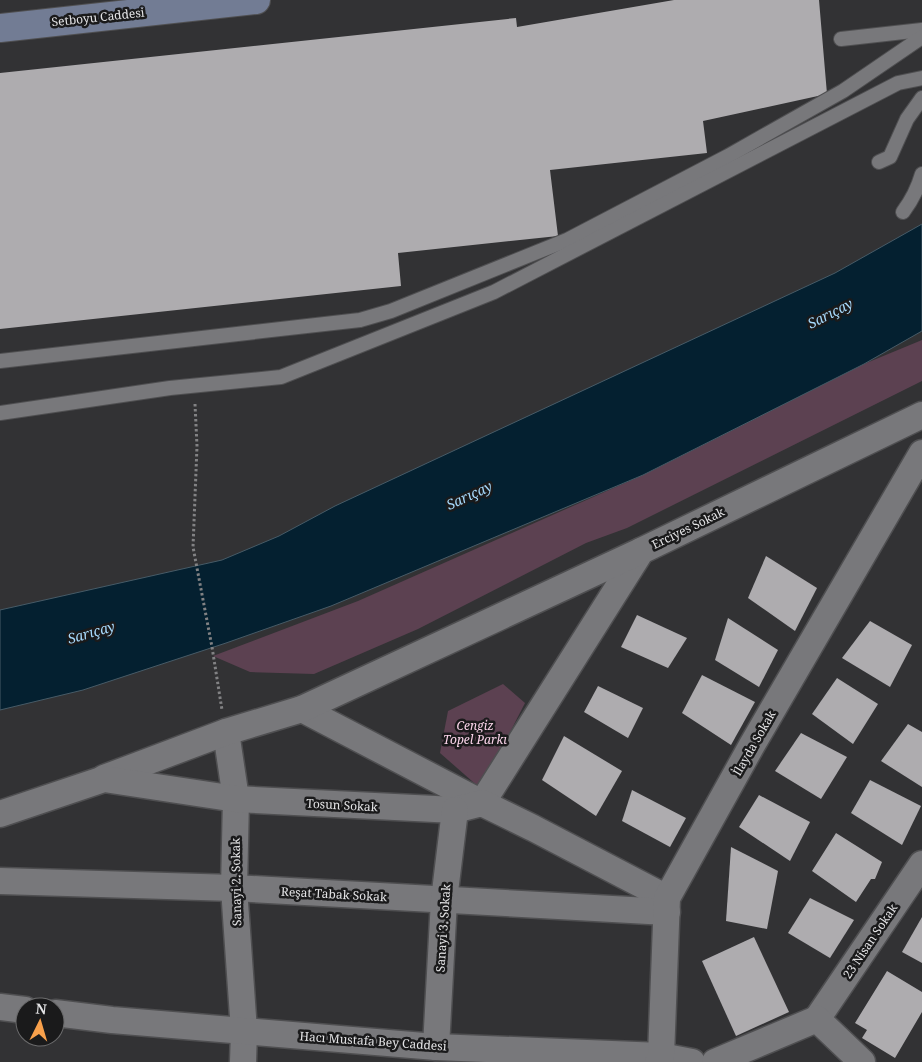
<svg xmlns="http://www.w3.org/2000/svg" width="922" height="1062" viewBox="0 0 922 1062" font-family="'Noto Serif',serif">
	<rect width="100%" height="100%" fill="#323234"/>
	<g fill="#5c4151">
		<path d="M922,340v41l-295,147 -41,15 -168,86 -104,45 -64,-2 -37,-16 145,-55 285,-126 221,-111z"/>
		<path d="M503,684l22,19 -44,86 -41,-36 8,-42z"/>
	</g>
	<path fill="#042030" stroke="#475b67" d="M922,224v107l-58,33 -221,111 -312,131 -105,37 -143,47 -83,20v-100l222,-50 57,-24 56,-30 500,-233z"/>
	<g fill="#aeacaf">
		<path d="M674,0h145l8,94 -124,27 4,32 -157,17 8,66 -160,17 3,33 -401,43v-256l516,-55 1,9z"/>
		<path d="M766,556l51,32 -22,43 -47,-33z"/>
		<path d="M637,615l50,23 -19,30 -47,-21z"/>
		<path d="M728,618l50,32 -19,37 -44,-27z"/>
		<path d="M870,621l42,24 -22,42 -48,-29z"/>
		<path d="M702,675l53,27 -24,43 -49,-32z"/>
		<path d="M837,678l41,26 -25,40 -41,-30z"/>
		<path d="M598,686l45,22 -15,30 -44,-26z"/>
		<path d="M908,724l14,8v55l-41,-26z"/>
		<path d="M801,733l46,24 -26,42 -46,-28z"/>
		<path d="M564,736l58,35 -26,45 -54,-36z"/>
		<path d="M870,780l51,26 -19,39 -51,-32z"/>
		<path d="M632,790l54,28 -16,29 -48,-26z"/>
		<path d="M759,795l51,27 -20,39 -51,-34z"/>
		<path d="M836,833l46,29 -7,17h-4l-15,23 -44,-31z"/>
		<path d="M731,847l47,24 -11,58 -41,-8z"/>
		<path d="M810,898l44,22 -24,38 -42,-25z"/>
		<path d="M922,917v46l-20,-11z"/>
		<path d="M754,937l35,75 -53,24 -34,-75z"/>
		<path d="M887,971l35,21v20l-27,46 -33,-20 5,-8 -12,-7z"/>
	</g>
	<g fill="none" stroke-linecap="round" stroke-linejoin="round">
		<g stroke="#4f4f51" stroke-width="16">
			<g id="service">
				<path d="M841,39l81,-9"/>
				<path d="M879,162l11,-5 17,-38 15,-21"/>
				<path d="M903,212c9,-12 15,-24 19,-38"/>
				<path d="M0,361l360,-41 31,-9 176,-71 161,-84 115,-65 79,-54"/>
				<path d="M0,413l170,-25 111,-11 213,-85 404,-209 24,-5"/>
			</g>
		</g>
		<g stroke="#4f4f51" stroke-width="29">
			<g id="minor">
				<path d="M302,709l180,94 159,-252 281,-136"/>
				<path d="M226,732l10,67 -2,89 10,143 -1,31"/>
				<path d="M104,778l122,-46 76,-23 339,-158"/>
				<path d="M0,814l104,-35 132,20 219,11 27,-7 51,25 134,70"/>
				<path d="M0,881l234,7 433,24"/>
				<path d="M0,1007l25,3"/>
				<path d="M55,1013l57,7 324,27 225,9 31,6"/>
				<path d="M817,1019l105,-155"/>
				<path d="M436,1047l8,-147 11,-90"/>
				<path d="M658,1062l3,-6 6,-158 85,-153 170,-292"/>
				<path d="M715,1062l102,-43 45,43"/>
			</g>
		</g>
		<g stroke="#4f4f51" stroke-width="30">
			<path id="secondary" d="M0,28l256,-28"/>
		</g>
		<path stroke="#828284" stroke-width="3" stroke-dasharray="2.5 2.5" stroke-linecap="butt" d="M195,404l2,42 -4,101 19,100 10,63"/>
		<use href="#service" stroke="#78787b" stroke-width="14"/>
		<use href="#minor" stroke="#78787b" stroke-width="26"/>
		<use href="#secondary" stroke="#727c94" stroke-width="28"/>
	</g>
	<g text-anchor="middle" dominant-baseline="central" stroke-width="5" stroke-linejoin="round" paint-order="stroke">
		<g font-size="12" fill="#e4e4e6" stroke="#1a1a1b">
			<text transform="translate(98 17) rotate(-6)">Setboyu Caddesi</text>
			<text transform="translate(688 528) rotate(-26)">Erciyes Sokak</text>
			<text transform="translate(754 743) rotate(-60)">İlayda Sokak</text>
			<text transform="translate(342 805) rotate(3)">Tosun Sokak</text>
			<text transform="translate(236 882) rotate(-91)">Sanayi 2. Sokak</text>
			<text transform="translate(334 894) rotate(3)">Reşat Tabak Sokak</text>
			<text transform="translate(443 928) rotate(-86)">Sanayi 3. Sokak</text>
			<text transform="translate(870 941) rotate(-56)">23 Nisan Sokak</text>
			<text transform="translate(373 1041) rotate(4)">Hacı Mustafa Bey Caddesi</text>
		</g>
		<g font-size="12" font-style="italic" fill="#fcd5eb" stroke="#1a1a1b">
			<text x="475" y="725">Cengiz<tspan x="475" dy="14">Topel Parkı</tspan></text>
		</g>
		<g font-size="14" font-style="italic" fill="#a6d8fa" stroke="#1a1a1b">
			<text transform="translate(830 313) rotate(-27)">Sarıçay</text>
			<text transform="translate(469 495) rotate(-25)">Sarıçay</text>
			<text transform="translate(91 632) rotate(-16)">Sarıçay</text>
		</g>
	</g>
	<g transform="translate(40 1022) rotate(5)"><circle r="24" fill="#1a1a1b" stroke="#6b6b6c"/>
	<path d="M0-4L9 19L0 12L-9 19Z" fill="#f8a04b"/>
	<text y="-8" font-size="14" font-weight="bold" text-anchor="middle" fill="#e4e4e6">N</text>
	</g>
</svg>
